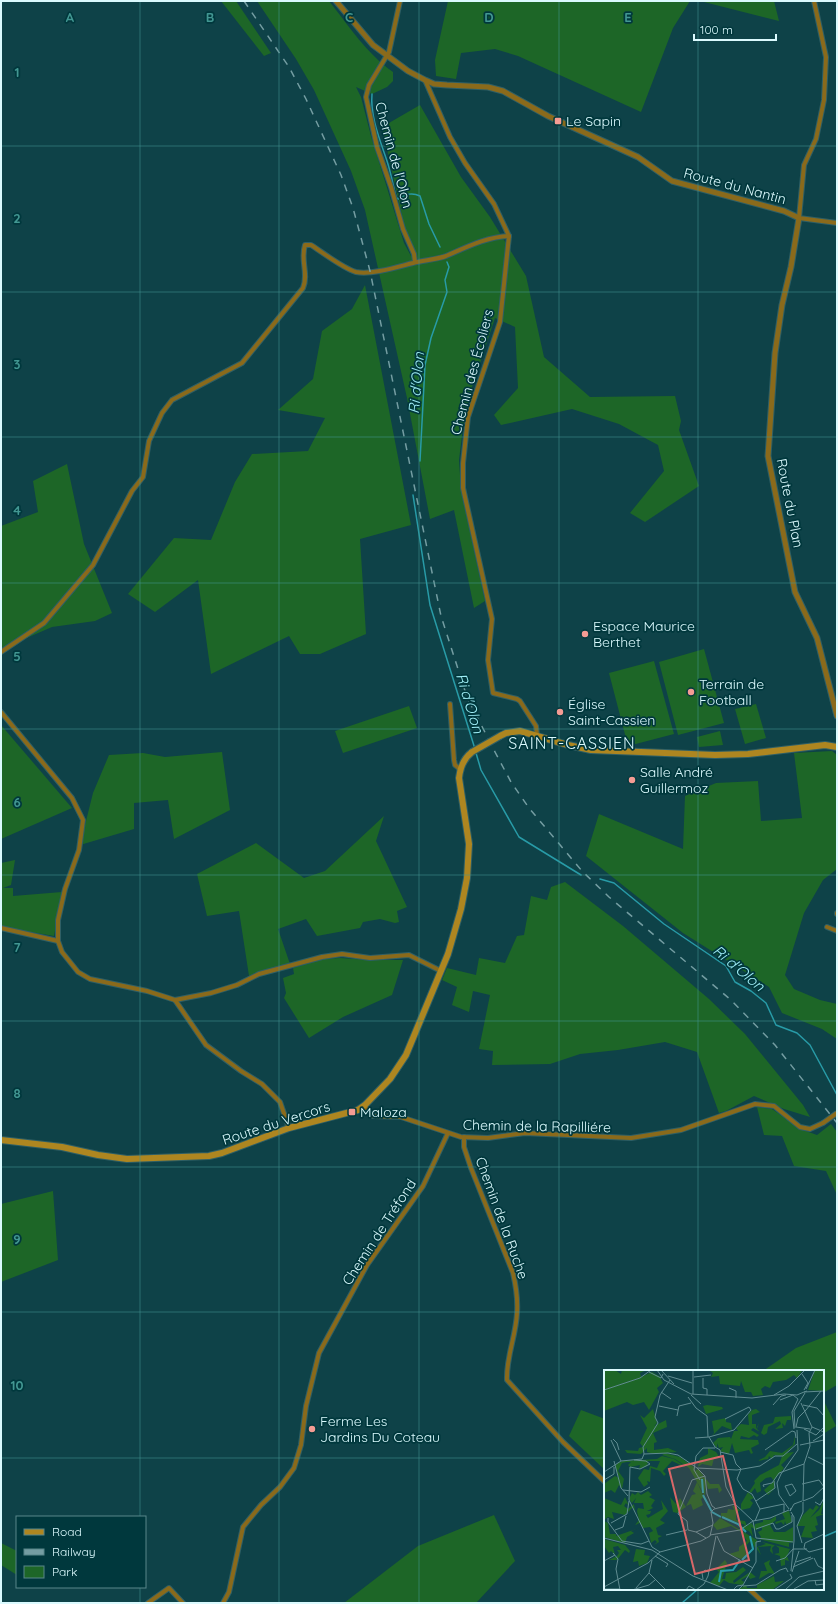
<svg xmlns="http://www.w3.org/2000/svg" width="838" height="1604" viewBox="0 0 838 1604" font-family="Quicksand,sans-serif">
	<rect width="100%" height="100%" fill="#0e4248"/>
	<g fill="#1d6627">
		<path d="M221,1h15l35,52 -7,3z"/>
		<path d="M257,1h72c20,25 38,53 64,71v9l-6,6 -15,7 -16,-7 5,10 10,39 33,107 7,13 -29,-129 38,-22 41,72 29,40 36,59 18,81 46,40 85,-1 6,25 -2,9 20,56 -54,36 -15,-9 34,-42 -6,-26 -39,-21 -47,-15 -71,16 -7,-10 24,-27 -3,-61 -20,-9 -23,69 -9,40 -4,33 2,30 24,111 -11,7 -20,-98 -24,9 -23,-121 -42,-188 -14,-39 -37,-81 -18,-31z"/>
		<path d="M448,1h242l-17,27 -32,84 -123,-56 -23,-7 -34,4 -5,26 -20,-3 -1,-16z"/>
		<path d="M700,1h74l5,20z"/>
		<path d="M365,285l46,240 -51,14 6,95 -46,20h-20l-11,-18 -78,38 -13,-94 -43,32 -27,-18 46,-56 37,2 24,-58 17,-28 56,-3 17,-33 -47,-8 35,-31 9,-48 30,-22z"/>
		<path d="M67,464l17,80 28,69 -17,8 -43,6 -51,22v-123l37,-14 -5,-31z"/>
		<path d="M704,649l20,74 -46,12 -19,-73z"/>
		<path d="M654,661l20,73 -46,12 -19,-73z"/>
		<path d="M756,704l10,34 -21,6 -10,-35z"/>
		<path d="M409,706l8,22 -74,25 -8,-22z"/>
		<path d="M1,725l71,83 -71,31z"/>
		<path d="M720,731l3,14 -24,2 -2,-10z"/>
		<path d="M832,751l5,4v114l-14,11 -19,33 -19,62 9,14 26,11 17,4v35l-15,-10 -40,-16 -13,-26 -86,-54 -97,-77 13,-42 84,35 2,-53 31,-13 42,-2 3,40 41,-3 -8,-65z"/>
		<path d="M222,752l8,58 -56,29 -6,-39 -34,3v26l-54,16 13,-52 16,-38 34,-2 22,4z"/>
		<path d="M384,816l-8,25 31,66 -10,4 2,11 -4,1 -15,-4 -17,3 -3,6 -43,8 -11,-17 -28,10 12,35 -41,12 -10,-65 -32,5 -10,-42 59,-31 48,35 21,-7z"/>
		<path d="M15,860l-4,25 -8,3h10v8l49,-4 -8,44 -53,-9v-64z"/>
		<path d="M565,882l58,44 86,73 36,35 58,71 7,12 -26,-8 -30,-13 -28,15 -7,2 -22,-61 -32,-10 -47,8 -38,4 -30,10 -58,1 1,-14 -14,-2 11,-54 -17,-4 -4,21 -17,-7 5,-18 -15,-7 5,-12 29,7 3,-17 26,5 12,-27 7,-1 7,-39 16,4 4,-13z"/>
		<path d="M340,958l31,2h32l-11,35 -49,22 -34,21 -25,-40 2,-5 -3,-15 11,-4 -1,-6 30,-9z"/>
		<path d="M757,1107l15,2 31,21 14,5 14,-11 6,8v63l-11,-24 -32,-5 -12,-30 -18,-1z"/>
		<path d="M53,1191l5,69 -57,22v-78z"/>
		<path d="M837,1332v53l-14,8v-22h-60l33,-23z"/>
		<path d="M823,1399l13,27 -13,8z"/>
		<path d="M581,1410l24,9v51l-36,-34z"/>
		<path d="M494,1515l21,46 -39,42h-132l74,-57z"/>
		<path d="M1,1543l16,8v24l-16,-10z"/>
	</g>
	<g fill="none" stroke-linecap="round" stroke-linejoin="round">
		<g stroke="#289ba7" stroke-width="1.5">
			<path d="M372,94c-2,22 8,46 15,67 4,12 6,24 9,36l2,2c8,-5 14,-7 22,-3l9,28 11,23"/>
			<path d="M420,461l5,-96 6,-27 16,-46 -2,-12 4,-13 -2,-5"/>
			<path d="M413,495l17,110 45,144"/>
			<path d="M476,753l5,17 38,67 62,38"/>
			<path d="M600,879l14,4 50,41 62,42 9,16 16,9 15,12 10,22 21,8 13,12 27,50"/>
			<path d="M823,1537l14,-6"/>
			<path d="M682,1603l16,-14"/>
		</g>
		<g stroke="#2f5f65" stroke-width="6">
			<g id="minor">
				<path d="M400,1l-11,51 -20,33 -3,12 11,50 14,40 12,42 11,25 1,8"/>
				<path d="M814,1l12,56 -2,43 -8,39 -12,26 -5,53 38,5"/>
				<path d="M425,80l25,57 15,26 29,41 15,32 -9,86 -32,95 -5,46v25l29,131 -4,41 5,33 24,6 3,2 16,25 1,9"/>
				<path d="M1,652l43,-29 49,-58 39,-74 11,-14 6,-36 13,-28 10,-13 70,-37 61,-75c6,-14 -3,-28 2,-43h6c11,7 33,24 45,27 16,3 41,-5 57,-9 10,-3 22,-3 33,-7 21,-9 40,-19 63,-20"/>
				<path d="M450,704l4,56 1,5 5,4"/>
				<path d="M1,712l71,86 11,22 -4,30 -14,39 -7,31v21l4,11 16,20 12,7 57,12 28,9 31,45 35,26 21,13 18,18 9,26"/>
				<path d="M837,913v1"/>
				<path d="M827,927l10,4"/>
				<path d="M1,928l57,13"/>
				<path d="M175,1000l36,-7 26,-8 22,-11 63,-17 20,-3 28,4 39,-3 32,16"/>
				<path d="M364,1106l9,10 28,1 60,20 27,1 37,-5 106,5 50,-8 74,-26 19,2 26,21 10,2 13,-6"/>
				<path d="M464,1137v10l7,21 42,105c3,13 5,26 4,40 -1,23 -11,44 -10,67l56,62 42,40"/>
				<path d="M749,1589l15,14"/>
				<path d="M148,1603l21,-15 14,15"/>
				<path d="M223,1603l6,-11 14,-65 18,-22 19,-18 14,-19 7,-23 5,-39 13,-53 48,-88 56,-79 25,-53"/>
			</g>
		</g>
		<g stroke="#2f5f65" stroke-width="7">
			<path id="tertiary" d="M336,1l37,44 35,26 17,9 9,4 13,1 41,2 15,4 45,25 90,41 34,24 112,30 15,7 -8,49 -9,38 -7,48 -7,103 27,136 22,46 20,78"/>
		</g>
		<g stroke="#2f5f65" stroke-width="8">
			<g id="secondary">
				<path d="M500,736l6,-3 14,-2 48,14 23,5 124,5 33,-1 77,-9 12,2"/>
				<path d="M1,1140l61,7 36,8 29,4 82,-3 13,-3 67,-25 69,-18 7,-5 25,-26 16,-24 42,-101 13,-45 6,-31 2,-34 -10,-66c1,-10 4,-19 13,-26"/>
			</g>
		</g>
		<use href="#minor" stroke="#8a6a1b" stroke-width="4"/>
		<use href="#tertiary" stroke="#8a6a1b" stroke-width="5"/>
		<use href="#secondary" stroke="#ae8620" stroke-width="6"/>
		<path stroke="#749da2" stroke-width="1.5" stroke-dasharray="7 7" stroke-linecap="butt" d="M244,1l45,66 17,32 35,76 12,33 17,63 71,345 26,81 28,55 16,30 18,26 53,63 27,26 122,103 44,45 62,78"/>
		<g stroke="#2f5f65" stroke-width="6" stroke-linecap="butt">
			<path id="minor-bridge" d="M823,1123l14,-10"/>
		</g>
		<g stroke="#2f5f65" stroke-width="8" stroke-linecap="butt">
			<path id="secondary-bridge" d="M472,752l28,-16"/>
		</g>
		<use href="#minor-bridge" stroke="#8a6a1b" stroke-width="4"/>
		<use href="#secondary-bridge" stroke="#ae8620" stroke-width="6"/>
	</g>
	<path fill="none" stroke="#429792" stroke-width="1" stroke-opacity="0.55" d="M140,1v1516M279,1v1602M419,1v1602M559,1v1602M698,1v1370M1,146h836M1,292h836M1,437h836M1,583h836M1,729h836M1,875h836M1,1021h836M1,1167h836M1,1312h836M1,1458h604M823,1458h14M140,1587v16M698,1589v14"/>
	<g fill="#f59c94" stroke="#00383d" stroke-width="1.5">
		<rect x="554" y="117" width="8" height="8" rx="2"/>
		<circle cx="585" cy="634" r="4"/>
		<circle cx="691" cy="692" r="4"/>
		<circle cx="560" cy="712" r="4"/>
		<circle cx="632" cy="780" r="4"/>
		<rect x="348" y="1108" width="8" height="8" rx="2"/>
		<circle cx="312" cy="1429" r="4"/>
	</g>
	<g text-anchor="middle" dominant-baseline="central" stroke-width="3.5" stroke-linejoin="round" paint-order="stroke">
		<g font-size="14" fill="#dbfafe" stroke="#00383d" text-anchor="start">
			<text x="566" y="121">Le Sapin</text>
			<text x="593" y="626">Espace Maurice<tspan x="593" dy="16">Berthet</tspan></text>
			<text x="699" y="684">Terrain de<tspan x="699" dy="16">Football</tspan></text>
			<text x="568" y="704">Église<tspan x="568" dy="16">Saint-Cassien</tspan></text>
			<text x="640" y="772">Salle André<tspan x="640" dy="16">Guillermoz</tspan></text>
			<text x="360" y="1112">Maloza</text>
			<text x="320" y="1421">Ferme Les<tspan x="320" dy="16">Jardins Du Coteau</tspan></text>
		</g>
		<g font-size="14" fill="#dbfafe" stroke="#00383d">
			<text transform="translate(394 155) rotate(75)">Chemin de l'Olon</text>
			<text transform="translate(735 186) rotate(15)">Route du Nantin</text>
			<text transform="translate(472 372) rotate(-75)">Chemin des Écoliers</text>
			<text transform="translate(790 503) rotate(79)">Route du Plan</text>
			<text transform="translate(276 1123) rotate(-18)">Route du Vercors</text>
			<text transform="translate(537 1126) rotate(1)">Chemin de la Rapilliére</text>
			<text transform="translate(502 1218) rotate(70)">Chemin de la Ruche</text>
			<text transform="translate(379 1232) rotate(-57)">Chemin de Tréfond</text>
		</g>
		<g font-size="15" font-style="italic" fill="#9fedf6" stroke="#00383d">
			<text transform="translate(416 383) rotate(-85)">Ri d'Olon</text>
			<text transform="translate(470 703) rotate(73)">Ri d'Olon</text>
			<text transform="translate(739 968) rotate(40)">Ri d'Olon</text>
		</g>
		<g font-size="16" letter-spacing="1" fill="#dbfafe" stroke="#00383d">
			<text x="572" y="743">SAINT-CASSIEN</text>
		</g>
	</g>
	<g transform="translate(604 1370)">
		<rect width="220" height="220" fill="#0e4248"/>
		<path d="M0,0h11l6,4 1,-4h24l-6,3 1,4 11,-5 7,4 4,7 -6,5 2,4 -10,18 -5,-8 -11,3 -6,-3 -23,9zM105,0h92l1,1 -5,7 -3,-3 -8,5 -13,2 -3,6 -5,-2 -4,3 2,6 -10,1 -2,-4h-6l-4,-11 -1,5 -20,-2 -1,-8 -8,1 2,-4zM211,0h9v21l-16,-1zM103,35l15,2 1,2 -17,5 -3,-8zM49,39l4,14 -3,3 12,-6 1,7 -14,6 4,9 -3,1v7l14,-2 9,4 -23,2 -7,-2v-4l-6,6 -14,-1 -2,-3 13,1 1,-3 4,-1 -3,-4 7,-15 -7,-13 4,3zM152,39l4,3 -8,3v9h4v5l3,-6 -2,6 3,3 -7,-4 -2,2 8,5 -2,2 -3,-2 -5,3 -8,-2 -1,3 18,1 1,4 -8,4 2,5 -2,1 -2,-4 -14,3 -3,-10 -3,11 -9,-3 3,-4 -4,1 -2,-5v5l-4,-5 5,-5 12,-1 1,2 3,-8h4l-2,-3 5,-4 8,1 -1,-10 4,-5zM187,46v4h-4l-2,6 -3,-3 1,5 -8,1 6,-5 -1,-3 -12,6 -1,6 -3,2 -3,-2 3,-8 9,-2 2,-6zM122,48v4l5,1 1,7 -10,-4 -10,10 2,-3 -2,-12zM191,66v8l-9,9 8,-1 -13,13 3,3 -9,11 -1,10 -6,6 -4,-5 10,-9 -3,-4 -5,1 -6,5 1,8 -4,2 -2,-5 -4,5 -2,-1 6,-9 -1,-2 6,-6 19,-10 3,-9 -8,-1 -2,4 -3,-3 -1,3 -11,2 8,-4 5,-6 12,2 11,-8zM104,78l8,4 4,6h-6l-2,8 -10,-2 -4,3 2,-9 8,-4zM61,83l15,4 15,11v3l3,-2 12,15h9l3,6 -3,3 -1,-5 -10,1 -2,-7 -1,14 -16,-28 -14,-9 -13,-4zM58,86l12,3 9,6 4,3 -15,-7 -9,10 3,3 -2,2 -4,-5 -9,-3 -1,14 -3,-1 1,3 -4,3 -6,-9 6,-9 5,1 1,-4 7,2 3,-7h-12l-1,5 -8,3 1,-4 -10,2 -2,-2 3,-3h-4l-5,1 -4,8 6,8 -2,10 -3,-4 -4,8 -4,-3 -7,3v-9l11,-8 4,2 -4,-12 3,-3 5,-2 34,-2zM93,112l7,15 -3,2 2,6 -10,5 -2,-6 -5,2 6,-11 4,-1 -3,-3zM44,121l4,4 -3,2 6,3 -4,6 2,2 -6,3h4l-1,3 -4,1 2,3 15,-9 -2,-9 7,11 -8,9 5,3 -9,5 2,7 4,1 -4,2 1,4 -5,3 3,-3 -2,-2 -4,3 -2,-10 4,-2 -3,-4 -7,1 -3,-5 -5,2 4,-5 -2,-9 1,-3 6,1 -1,-6h-9l2,-5 -4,5 -3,-4 3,-6 3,2 3,-3 3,3zM144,122l6,6 -4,2 3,3 -3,5 -9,2v-6zM21,127l4,9 -3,-3 -2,3 4,3 6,-5 1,8 -2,-5 -8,8 -13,-3 2,7 -6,-2 -4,3v-22l17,7zM66,127l6,7 4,-6 6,9 -9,6 -4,-1zM220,130l-3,14h3l-8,3 2,8 -3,1 2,5 -6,1 2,6 -12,-1 4,-11h-8l6,-11 7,-7 3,2 3,-5 3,2 -9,11 9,-8zM128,135l8,5 -4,3v7l9,1 2,5 4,-3 4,4v-3l8,-2v-2h7l6,-4v4l-6,5 4,7h11l8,-5v15l-4,1v4l-30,-8 2,-2 -3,-5 4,-2v-3l-6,3 -5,-3 2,10 -4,-6 -8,-3 4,-3 -24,-9v-3h6l1,-4 6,1zM185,141l3,11 -6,2 -1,-3 -1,4 -3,-3 -5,2 -1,-2 10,-3 -3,-6zM116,148l37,22 -2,8 -4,-8 -6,7 1,8 -5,4 -12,-5 10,-3v-4l8,-6 -6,-9 -10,-6 -14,4 -4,-5zM0,151l4,2 2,11h6v2l23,-8 -8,3 3,2 -7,4 -2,6 -21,-6zM0,169l21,6 5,6 -1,2 -4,-3 -8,10h-8l8,-4 2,-3 -2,-3h4l-3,-4 -5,1 2,8 -4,-4 -2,2 -5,-7zM158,172l28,7 -3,7 2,5 -4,-1v5l-4,1 -1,-10 -6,-2 5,-1v-5l-4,-3 -3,3 1,6 -3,-3 1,-5 -13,1 3,8 -4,-6 -1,6 1,-8 9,-3zM32,179l9,1 -1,5 6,1 -3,7 -8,3 -1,-5 -5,1zM121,190l2,3 -5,16h3l1,-6 10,-1 7,-5 3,3 -13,11 1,2 16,-11 6,5 -6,2 -2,-3 -7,4 3,2 -1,3 -14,-2 -5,-3 -5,6 -9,-3 9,-11 -3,-3zM166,190l-1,4 6,10 -6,-1 -10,6 2,-8h6l-3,-8zM170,206l1,6 9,-1 -12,9h-35l9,-5 1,3h10v-3z" fill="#1d6627"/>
		<path fill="none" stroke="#289ba7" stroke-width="2" d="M98,109l1,14M99,125l9,17 9,5M118,147l16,7 8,8M138,190l11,-11 -3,-13M115,212l2,-11 12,-1 7,-10"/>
		<path fill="none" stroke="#608c91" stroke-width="1" d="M53,0l7,10 27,14M57,0l13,14M89,0v24M45,2l12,6 2,-4M198,4l6,9 -4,7M64,6l24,7M90,7l17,-2M99,8v10l4,1v6M125,18l7,3v7M202,19l9,-19M0,20l36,-12 11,-8M203,21l-3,1 20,-1M57,22l10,7M87,24l61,4 32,-4 13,1 7,-3M87,25l10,9M170,25l15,-9 16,-16M189,25l5,4 -6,13 2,17M84,27l8,11 11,8 1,21M176,30l13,-5M197,33l11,24M169,35l8,-9 5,-1M199,35l14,3 7,8M55,36l19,4M202,40l-8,8 -2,9 14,2M202,40l15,-19M73,46l2,-10 12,-3M208,57l12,5M191,58l-1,-17 11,-18M200,59l12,6 8,-8M105,67l25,-7 17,-20 -2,-3 -24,12M91,68l14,-1 6,10 5,3 6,37 9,17M9,69l4,4 2,7M7,70l10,21M209,71l11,-7M196,75l24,-5M161,80l27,-19 3,1 1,6M116,82l13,3 3,9 5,5M40,84l-1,-7 15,-24 -3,-6 5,-22 10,-15M204,87l16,8M10,91l7,27 7,8M93,98l8,8 2,18 5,12 3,2M137,99l-4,10 6,10 9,5 8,15 -5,12M0,102l17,-11 21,-2 2,-5 24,-1 10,2 19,13 40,2 23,-4 15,-10h8l14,-12M101,106l-13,4 -14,34 9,7 1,9 8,2 10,6M0,110l10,-6v-7M96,110l-6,-10 2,-14 7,-8h12M198,114l17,-4 5,7M160,117l-1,-2 9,-2 7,-10 25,-9M19,120l18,2 9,-5M192,121l-6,5 -5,-10 7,-2 4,7M25,130l1,-33 10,2 10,-5 -4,-3 -12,-1M25,130l23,47 8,5M152,131l19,-13 -1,-7M199,131l1,-37 6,-18 -1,-13 3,-6M199,131l10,-4 11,-10M211,132l5,3 4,-7M187,138l-1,3 4,-7 8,-3M156,139l24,-5v8M185,139l-10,-14 -2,-12 4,-9 17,-24 -1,-20M187,142l3,5v24l-3,30M4,148v4l14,19 19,3 8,-3M149,151l3,17 37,4M7,153l16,-9 2,-13M152,159l17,-6 3,6h3M175,159l13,-7v-7M11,160l8,-3 3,-11M92,162l17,-7M62,165l21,-5M106,165l30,-5 13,-9M113,166l7,15 29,17M0,168l48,12 41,26 35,14M198,173l-5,-17 6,-14v-10M201,173l-1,5 5,4 15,-4M201,173l19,-9M9,183l5,6 -2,10 4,21M51,186l13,8 -2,3M210,188l4,8 6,3M0,191l11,-6M172,191l9,-3 8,-9h14M192,192l15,-5M189,197l20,-9M188,202l7,-21M45,203l17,17M45,203l3,-13M99,209l-1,-6 3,-3 4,2M211,210l1,5 8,-1M139,215l13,-23v-20l5,-1M139,216l13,-1 24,-15 6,-2 2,4M0,217l44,-24 12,-11 41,-11 9,-5 3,-13 -2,-11 3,-3 21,-5 18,17 17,-3 19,-8M32,218l13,-15M0,219h16M130,219l3,-3 6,-1 -5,5M190,219l14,-8 16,-1M28,220l17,-5 6,-5M82,220l3,-4 7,4M92,220l8,-6 4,-8 8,-40M170,220l18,-12 -2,-4M181,220l14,-13 25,-6"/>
		<path fill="#d86768" fill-opacity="0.15" stroke="#d86768" stroke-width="2" d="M119,86l26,104 -54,14 -26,-105z"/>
		<rect width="220" height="220" fill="none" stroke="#dbfafe" stroke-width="2"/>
	</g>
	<g font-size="13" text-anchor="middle" font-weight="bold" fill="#429792" stroke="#00383d" stroke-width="3.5" stroke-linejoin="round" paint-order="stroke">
		<text x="70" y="22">A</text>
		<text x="210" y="22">B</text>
		<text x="349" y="22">C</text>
		<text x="489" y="22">D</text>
		<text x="628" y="22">E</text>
		<text x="17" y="77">1</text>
		<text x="17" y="223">2</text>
		<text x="17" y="369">3</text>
		<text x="17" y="515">4</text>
		<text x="17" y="661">5</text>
		<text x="17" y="807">6</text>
		<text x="17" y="952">7</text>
		<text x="17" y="1098">8</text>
		<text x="17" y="1244">9</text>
		<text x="17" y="1390">10</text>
	</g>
	<rect width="838" height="1604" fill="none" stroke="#dbfafe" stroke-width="4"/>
	<rect x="16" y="1516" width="130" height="72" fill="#00383d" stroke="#58868a"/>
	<rect x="24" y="1529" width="20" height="6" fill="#ae8620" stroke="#58868a"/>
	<text x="52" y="1536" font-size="12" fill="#dbfafe">Road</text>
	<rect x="24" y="1549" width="20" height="6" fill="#749da2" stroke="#58868a"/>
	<text x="52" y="1556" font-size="12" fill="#dbfafe">Railway</text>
	<rect x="24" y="1566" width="20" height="12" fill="#1d6627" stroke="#58868a"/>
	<text x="52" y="1576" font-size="12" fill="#dbfafe">Park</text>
	<path d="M694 34v6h82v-6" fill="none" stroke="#dbfafe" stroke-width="2"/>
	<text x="700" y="34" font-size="12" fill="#dbfafe" stroke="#00383d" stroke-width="3" paint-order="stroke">100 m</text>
</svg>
